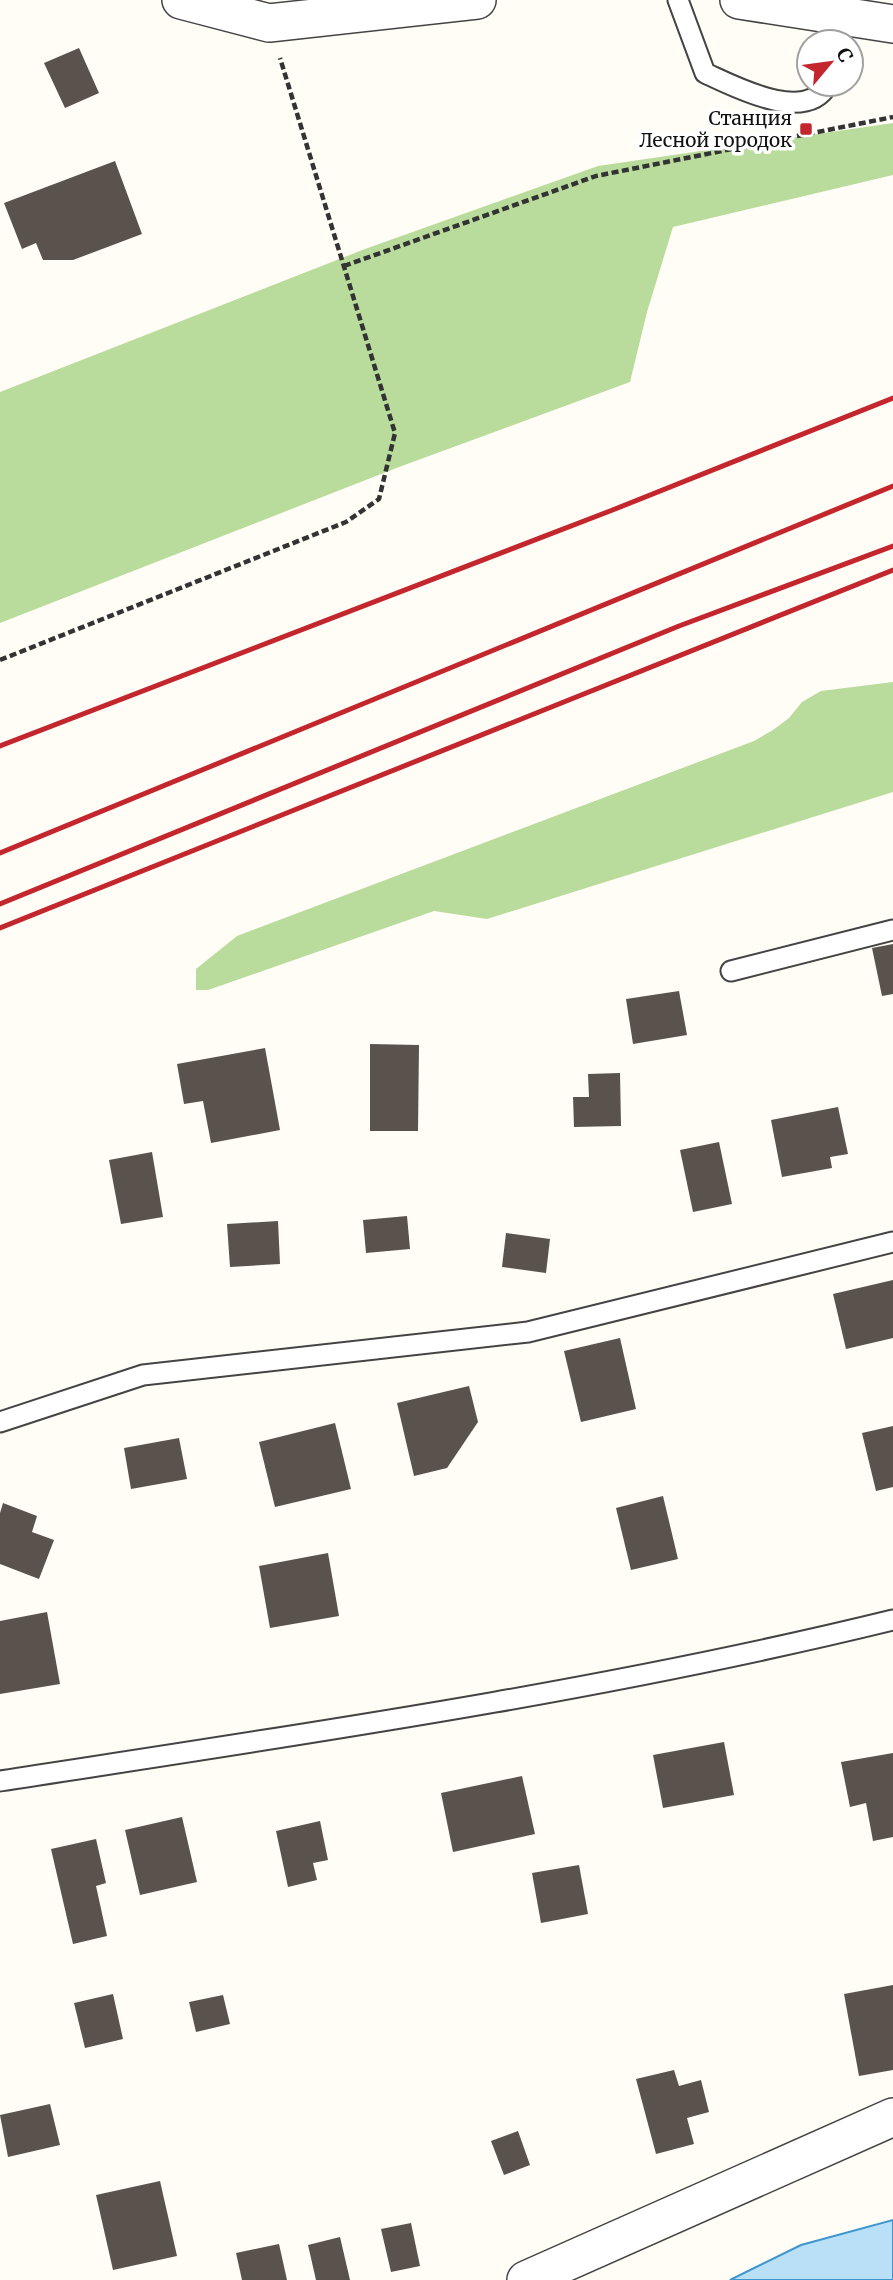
<svg xmlns="http://www.w3.org/2000/svg" width="893" height="2280" viewBox="0 0 893 2280" font-family="Merriweather,serif">
	<rect width="100%" height="100%" fill="#fffdf5"/>
	<g fill="#b9dc9c">
		<path d="M893,123v52l-220,52 -26,85 -17,70 -231,85 -399,156v-231l365,-143 233,-83z"/>
		<path d="M893,682v110l-406,127 -53,-8 -226,79h-12v-21l41,-33 517,-195 19,-11 16,-12 13,-16 19,-11z"/>
	</g>
	<path fill="#b9e0f7" stroke="#3f96cf" stroke-width="2" d="M893,2220v60h-163l71,-35z"/>
	<g fill="#5a524d">
		<path d="M79,48l20,45 -34,15 -21,-45z"/>
		<path d="M115,161l27,73 -69,26h-30l-7,-17 -14,6 -18,-46z"/>
		<path d="M893,944v50l-11,2 -10,-48z"/>
		<path d="M679,991l8,44 -54,9 -7,-45z"/>
		<path d="M370,1044l49,1 -1,86h-48z"/>
		<path d="M265,1048l15,82 -69,13 -8,-42 -19,3 -7,-40z"/>
		<path d="M620,1073l1,53 -47,1 -1,-30h16l-1,-23z"/>
		<path d="M838,1107l10,47 -18,3 2,11 -50,9 -11,-57z"/>
		<path d="M719,1142l13,62 -39,8 -13,-62z"/>
		<path d="M152,1152l11,65 -42,7 -12,-64z"/>
		<path d="M407,1216l3,33 -44,4 -3,-33z"/>
		<path d="M278,1221l2,43 -50,3 -3,-43z"/>
		<path d="M506,1233l44,6 -4,34 -44,-6z"/>
		<path d="M893,1280v58l-47,11 -13,-55z"/>
		<path d="M620,1338l16,71 -55,13 -17,-71z"/>
		<path d="M469,1386l9,36 -31,46 -33,8 -17,-73z"/>
		<path d="M335,1423l16,66 -76,18 -16,-65z"/>
		<path d="M893,1426v61l-17,4 -14,-58z"/>
		<path d="M179,1438l8,41 -56,10 -7,-41z"/>
		<path d="M663,1496l15,63 -47,11 -15,-62z"/>
		<path d="M3,1503l34,13 -5,16 22,8 -15,39 -39,-15v-51z"/>
		<path d="M328,1553l11,63 -69,12 -11,-62z"/>
		<path d="M47,1612l13,72 -60,10v-73z"/>
		<path d="M724,1742l10,53 -71,13 -10,-53z"/>
		<path d="M893,1753v84l-20,4 -7,-38 -16,4 -9,-45z"/>
		<path d="M522,1776l13,58 -82,18 -12,-59z"/>
		<path d="M182,1817l15,65 -57,13 -15,-65z"/>
		<path d="M320,1821l8,39 -15,3 4,17 -29,7 -12,-56z"/>
		<path d="M96,1839l10,44 -10,3 11,50 -34,8 -22,-95z"/>
		<path d="M579,1865l9,49 -47,9 -9,-50z"/>
		<path d="M893,1985v85l-34,6 -15,-82z"/>
		<path d="M113,1994l10,45 -38,9 -11,-45z"/>
		<path d="M223,1995l7,29 -34,8 -7,-30z"/>
		<path d="M674,2070l5,16 22,-6 8,32 -22,6 7,26 -38,10 -20,-75z"/>
		<path d="M50,2104l10,41 -52,12 -8,-42z"/>
		<path d="M518,2131l12,34 -26,10 -13,-34z"/>
		<path d="M160,2181l17,75 -64,14 -17,-75z"/>
		<path d="M411,2223l9,43 -29,6 -10,-43z"/>
		<path d="M340,2237l10,43h-34l-8,-35z"/>
		<path d="M279,2244l8,36h-45l-6,-27z"/>
	</g>
	<g fill="none" stroke-linecap="round" stroke-linejoin="round">
		<g stroke="#444" stroke-width="23">
			<g id="service">
				<path d="M678,0l27,73c29,13 101,52 123,11"/>
				<path d="M834,14l2,28"/>
				<path d="M731,971l162,-41"/>
				<path d="M0,1422l143,-47 385,-43 365,-90"/>
				<path d="M0,1781c298,-46 599,-89 893,-161"/>
			</g>
		</g>
		<g stroke="#444" stroke-width="40">
			<g id="minor">
				<path d="M181,0l88,23 208,-23"/>
				<path d="M739,0l154,24"/>
				<path d="M526,2280l367,-163"/>
			</g>
		</g>
		<g stroke="#333" stroke-width="4.5" stroke-dasharray="7 3.5" stroke-linecap="butt">
			<path d="M344,266l252,-90 297,-59"/>
			<path d="M0,660l346,-138 33,-23 16,-66 -115,-375"/>
		</g>
		<use href="#service" stroke="#fff" stroke-width="19"/>
		<use href="#minor" stroke="#fff" stroke-width="37"/>
		<g stroke="#c4262e" stroke-width="5">
			<path d="M0,746l610,-235 283,-113"/>
			<path d="M0,853l893,-367"/>
			<path d="M0,904l679,-278 214,-80"/>
			<path d="M0,928l893,-358"/>
		</g>
	</g>
	<rect fill="#c4262e" stroke="#fff" stroke-width="2.5" x="799" y="122" width="14" height="14" rx="3.5"/>
	<g text-anchor="middle" dominant-baseline="central" stroke-width="7" stroke-linejoin="round" paint-order="stroke">
		<g font-size="19" fill="#111" stroke="#fff" text-anchor="end">
			<text x="792" y="118">Станция<tspan x="792" dy="22">Лесной городок</tspan></text>
		</g>
	</g>
	<g transform="translate(830 63) rotate(61)"><circle r="33" fill="#ffffff" stroke="#a0a0a0" stroke-width="2"/>
	<path d="M0-5L12 26L0 18L-12 26Z" fill="#c4262e"/>
	<text y="-10" font-size="19" font-weight="bold" text-anchor="middle" fill="#111111">С</text>
	</g>
</svg>
